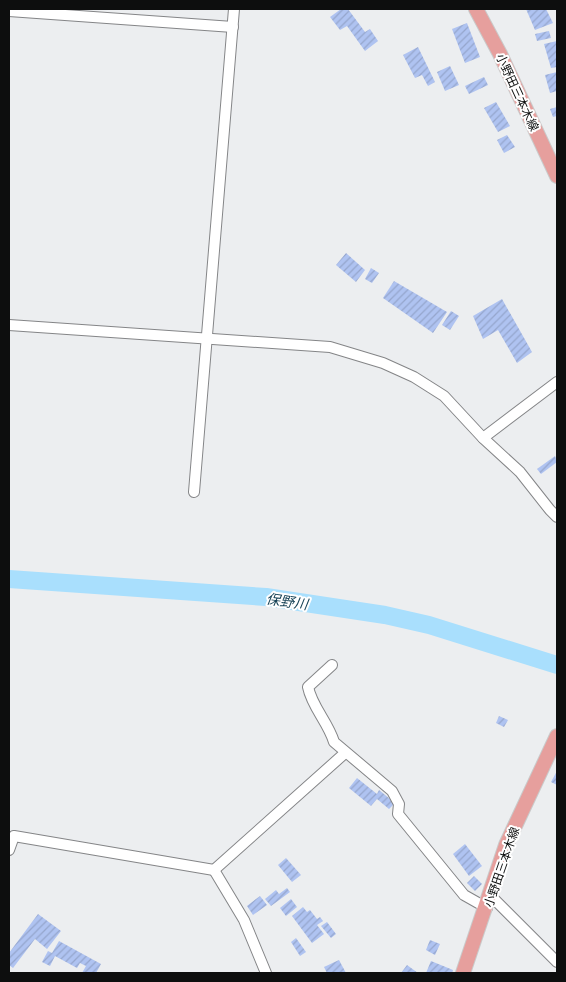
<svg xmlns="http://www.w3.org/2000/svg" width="566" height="982" viewBox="0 0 566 982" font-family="'Playfair Display','Noto Sans JP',serif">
	<defs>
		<pattern id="building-hatch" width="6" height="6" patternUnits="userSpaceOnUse" patternTransform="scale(1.25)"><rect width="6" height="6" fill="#afc3f1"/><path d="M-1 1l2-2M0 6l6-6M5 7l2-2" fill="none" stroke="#95a6cd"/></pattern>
	</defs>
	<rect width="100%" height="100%" fill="#eceef0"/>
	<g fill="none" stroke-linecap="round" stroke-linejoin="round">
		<path stroke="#a9dffd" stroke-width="18" d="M9,579l257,18 119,18 44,10 128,40"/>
	</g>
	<g fill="url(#building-hatch)">
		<path d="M341,9h7l17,23 5,-3 8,12 -13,10 -18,-25 -7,4 -10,-13z"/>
		<path d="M526,9h20l7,14 -18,7z"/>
		<path d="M467,23l13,34 -15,6 -13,-34z"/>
		<path d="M549,31l2,7 -14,3 -2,-7z"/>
		<path d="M557,41v26l-6,1 -7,-24z"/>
		<path d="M418,47l17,35 -7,4 -6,-11 -7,3 -12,-23z"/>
		<path d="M450,66l9,19 -14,6 -8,-19z"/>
		<path d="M557,72v19l-7,2 -5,-18z"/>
		<path d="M484,77l4,8 -19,9 -4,-8z"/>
		<path d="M496,102l14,24 -12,6 -14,-24z"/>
		<path d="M557,107v9l-4,1 -3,-8z"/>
		<path d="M507,135l8,12 -11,6 -7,-13z"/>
		<path d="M346,253l19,17 -9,12 -20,-17z"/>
		<path d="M371,268l8,5 -7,10 -7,-4z"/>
		<path d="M394,281l53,31 -14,21 -50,-35z"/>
		<path d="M502,299l30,53 -15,11 -19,-33 -15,9 -10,-23z"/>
		<path d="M451,311l8,5 -9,14 -8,-5z"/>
		<path d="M555,456l2,6 -16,12 -4,-5z"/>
		<path d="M499,716l9,4 -4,7 -8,-4z"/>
		<path d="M557,771v14l-6,-3z"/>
		<path d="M357,778l20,16 2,-4 16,13 -6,6 -12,-10 -6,7 -22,-18z"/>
		<path d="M465,844l17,22 -13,10 -16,-22z"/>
		<path d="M286,858l15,17 -9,7 -14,-17z"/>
		<path d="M474,876l8,8 -7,7 -8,-8z"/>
		<path d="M287,888l3,4 -19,14 -6,-7 11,-9 3,4z"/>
		<path d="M260,896l7,9 -14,10 -6,-9z"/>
		<path d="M291,899l6,8 -11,9 -6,-8z"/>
		<path d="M303,907l4,5 3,-2 7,9 3,-2 3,4 -6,4 7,9 -12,9 -20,-27z"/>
		<path d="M38,914l23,17 -14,18 -12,-10 -22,29 -4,-3v-12z"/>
		<path d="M327,922l9,12 -5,4 -10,-12z"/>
		<path d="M296,938l10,14 -6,4 -9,-14z"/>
		<path d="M430,940l10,4 -5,11 -9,-5z"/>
		<path d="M59,941l42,23 -5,9h-14l4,-7 -6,-3 -3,5 -22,-12 -5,10 -8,-4 6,-11 4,2z"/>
		<path d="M339,960l7,13h-19l-3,-6z"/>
		<path d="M431,961l22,9 -1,3h-26z"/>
		<path d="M407,965l11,8h-17z"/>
	</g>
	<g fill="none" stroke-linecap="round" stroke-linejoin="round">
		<g stroke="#848587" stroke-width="12">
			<g id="minor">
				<path d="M9,11l224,16"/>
				<path d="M9,325l321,22 53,16 31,14 30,19 39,42 37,34 30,38 7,7"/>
				<path d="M483,438l74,-56"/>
				<path d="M194,492l40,-483"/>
				<path d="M332,665l-24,22c4,20 20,35 26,55l58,49 7,13 -1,10 66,81 23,13"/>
				<path d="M9,850l5,-14 200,34"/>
				<path d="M214,870l131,-117"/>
				<path d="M214,870l30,50 22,53"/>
				<path d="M490,895l67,67"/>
			</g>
		</g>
		<g stroke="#cacaca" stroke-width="16">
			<g id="major">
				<path d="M476,9l24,45 57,122"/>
				<path d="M463,973l43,-128 51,-109"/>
			</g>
		</g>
		<use href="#minor" stroke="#fff" stroke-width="10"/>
		<use href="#major" stroke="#e69f9d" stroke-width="14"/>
	</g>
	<g text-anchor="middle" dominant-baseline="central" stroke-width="4" stroke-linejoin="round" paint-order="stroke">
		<g font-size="12" fill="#0d0e0e" stroke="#fff">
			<text transform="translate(518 92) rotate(65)">小野田三本木線</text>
			<text transform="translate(501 867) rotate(-71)">小野田三本木線</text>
		</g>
		<g font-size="14" font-style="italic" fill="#174357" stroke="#fff">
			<text transform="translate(287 601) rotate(8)">保野川</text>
		</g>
	</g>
	<rect width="566" height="982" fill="none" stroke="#0d0e0e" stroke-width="20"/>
</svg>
